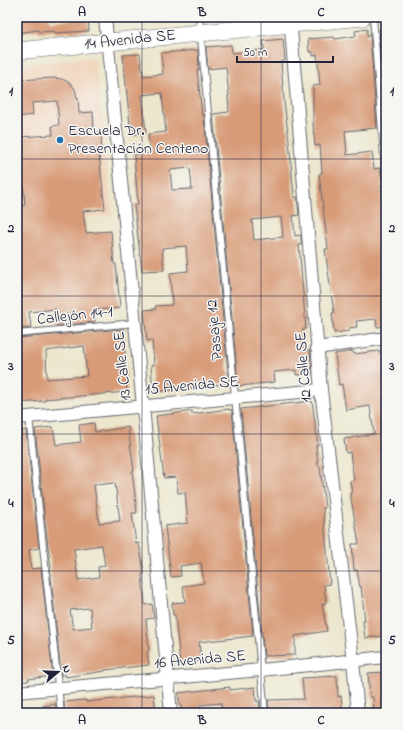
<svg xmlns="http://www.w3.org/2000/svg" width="403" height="730" viewBox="0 0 403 730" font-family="'Indie Flower',sans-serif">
	<rect width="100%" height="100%" fill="#f6f6f2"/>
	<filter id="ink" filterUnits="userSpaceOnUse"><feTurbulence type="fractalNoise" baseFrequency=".025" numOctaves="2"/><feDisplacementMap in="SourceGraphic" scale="8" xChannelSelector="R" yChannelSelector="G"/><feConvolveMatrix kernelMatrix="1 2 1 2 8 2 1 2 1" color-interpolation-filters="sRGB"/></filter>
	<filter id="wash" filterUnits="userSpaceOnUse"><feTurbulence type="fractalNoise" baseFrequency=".012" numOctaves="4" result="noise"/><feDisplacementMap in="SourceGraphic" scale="16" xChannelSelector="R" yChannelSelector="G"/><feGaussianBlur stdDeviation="0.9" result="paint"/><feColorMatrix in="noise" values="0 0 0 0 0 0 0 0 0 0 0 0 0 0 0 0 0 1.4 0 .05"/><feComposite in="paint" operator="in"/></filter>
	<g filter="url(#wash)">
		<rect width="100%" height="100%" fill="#ebe6cc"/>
		<path fill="#f1d5bd" d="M95,57l17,158 -95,9v-159z"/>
		<g id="blocks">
			<g fill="#d89b78" fill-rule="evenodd">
				<path d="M17,17h33l1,4 23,-1v-3h14l1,14 -34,2 -1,-2 -15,1 -1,-2 -21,3z"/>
				<path d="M386,26v65l-3,1 -4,-62z"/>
				<path d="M367,29v8l3,-2 7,93 -32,3 2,24 25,-3 2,17 6,-1 3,17h-2l5,36h-3l3,21v84l-9,1 -1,-8 -20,2 1,6 -8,1v3l-15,2 -2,-20h2l-9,-64h3l-9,-75 3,-1 -2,-28 -5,1 -2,-22v-38l7,-1 -3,-30 -4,1v-4h-4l-1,-13 26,-2 1,2 21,-3 -1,-5z"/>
				<path d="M283,39l2,22h-4l3,40 5,40 5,56h3l2,18 -6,1 2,20 6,-1v10h-2l7,84h-3l2,21h5l2,24 -16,1v-5l-22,2 1,10 -35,4 -2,-3 -25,-269 16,-2 -1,-16h1l-3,-29 -18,2 -2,-22 25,-2 1,8 32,-3 -1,-9zM281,217l2,20 -29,3 -2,-20z"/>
				<path d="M198,50l1,20h-2l2,16 3,29h2l25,269 -32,2v2l-44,4 -2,-27h3l-2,-25 -5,1 -3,-31 12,-1 -1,-3 17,-1 -2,-32 18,-2 -2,-25 -24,2 2,22 -22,1 -8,-66h4l-4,-50 16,-2 -2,-19 18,-2 -4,-39 -20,2 4,38 -15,2 -8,-80 17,-1 3,22 20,-2 -2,-21zM190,168l2,21 -20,1 -2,-20z"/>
				<path d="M53,78l9,1 8,4 5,6 2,9h1l1,15 14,-1 1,20h7l1,22h-3l6,55 -22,2 3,22 25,-2 3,33h2l4,44 -26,2 1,12 -38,4 -1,-17 -27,3 2,16 -14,1v-123l8,-1 -6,-68 34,-2 -1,-9 7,-1 -2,-24 -25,2 1,12 -16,2v-37z"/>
				<path d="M124,329l3,63 -82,7v2l-28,2v-65zM84,346l3,30 -40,3 -1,-28z"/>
				<path d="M353,351l1,3 25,-3v2l7,-1v284l-21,2 -2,-17h2l-4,-35 -1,1 -3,-17h-3l-2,-26h7l-9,-51 2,-1 -2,-11 4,-1 -4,-28 -4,1 -2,-14 30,-5 -4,-28 -24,4 -4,-26 -3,1 -4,-31z"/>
				<path d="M312,401l6,44h-2l2,21h2l5,42h-2l7,76 -6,1 2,18 -4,1 5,27 -32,5v19l-31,1 -23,-247z"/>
				<path d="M229,409v1h3l21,226 -54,6 2,19 -21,2 -5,-48h-2l-1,-12 13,-1 -2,-16 21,-3 -3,-20 -21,3 1,10 -10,1 -6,-51 23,-3 -3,-31 -7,1 -2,-16 -12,1 -8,-62 36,-5v3z"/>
				<path d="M94,423l1,9 33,-5 6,44h-2l5,42h-5l4,31 3,-1 3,17 2,14h-2l3,31 7,-1 2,14 -8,1 3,32 -2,1 2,13 -44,5v1l-39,6v-2h-5l-11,-108h1l-3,-20 -13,-118 18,-2 3,18 25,-3 -2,-17zM115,483l5,38 -21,2 -5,-38zM102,545l3,21 -7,1 1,10 -21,3 -4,-31zM90,608l2,19 -19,2 -3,-19z"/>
				<path d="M26,430l13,118 -10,2 2,19 10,-1 12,108 -25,3v2l-11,1v-250z"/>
				<path d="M386,672v39l-12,1 -1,-15h-3l-2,-24z"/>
				<path d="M337,676l1,21 3,-1 2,17h-74l-1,-13 36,-1 -2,-21z"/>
				<path d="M230,687v3l25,-3 1,14h3l1,12h-38l-1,-10 -21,2v8h-18l-1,-7h-1l-2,-13z"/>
				<path d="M154,695l2,18h-91l-1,-11 22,-2v2z"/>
				<path d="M56,704v9h-14v-7z"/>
			</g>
		</g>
	</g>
	<g filter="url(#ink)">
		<use href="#blocks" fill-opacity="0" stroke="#68676e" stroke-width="1"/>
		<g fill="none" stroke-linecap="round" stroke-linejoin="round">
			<g stroke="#68676e" stroke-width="8">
				<g id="lane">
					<path d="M199,17l66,696"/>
					<path d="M373,17l13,164"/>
					<path d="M17,334l118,-11"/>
					<path d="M29,417l32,296"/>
				</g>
			</g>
			<g stroke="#68676e" stroke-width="14">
				<g id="street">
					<path d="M105,17l38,389 28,307"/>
					<path d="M290,17l31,373 32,271 5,52"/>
					<path d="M317,348l69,-10"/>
					<path d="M17,418l304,-28"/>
					<path d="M17,692l244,-22 125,-13"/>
				</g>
			</g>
			<g stroke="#68676e" stroke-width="18">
				<path id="secondary" d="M17,51l345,-34"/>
			</g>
			<use href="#lane" stroke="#fff" stroke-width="6"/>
			<use href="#street" stroke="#fff" stroke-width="12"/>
			<use href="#secondary" stroke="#fff" stroke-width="17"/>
		</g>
	</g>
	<path fill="none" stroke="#22223b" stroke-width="1" stroke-opacity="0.55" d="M142,17v696M261,17v696M17,159h369M17,296h369M17,434h369M17,571h369"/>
	<circle fill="#1f6fb2" stroke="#f6f6f2" stroke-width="1.5" cx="60" cy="140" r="4"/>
	<g text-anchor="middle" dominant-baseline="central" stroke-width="3" stroke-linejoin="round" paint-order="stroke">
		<g font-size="16" fill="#22223b" stroke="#f6f6f2">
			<text transform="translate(130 40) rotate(-6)">14 Avenida SE</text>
			<text transform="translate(75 316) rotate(-6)">Callejón 14-1</text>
			<text transform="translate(215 330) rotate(-95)">Pasaje 12</text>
			<text transform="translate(123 366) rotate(-96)">13 Calle SE</text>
			<text transform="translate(304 367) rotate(-95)">12 Calle SE</text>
			<text transform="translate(192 386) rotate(-5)">15 Avenida SE</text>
			<text transform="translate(200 660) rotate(-5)">16 Avenida SE</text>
		</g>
		<g font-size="16" fill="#22223b" stroke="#f6f6f2" text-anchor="start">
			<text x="68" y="131">Escuela Dr.<tspan x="68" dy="18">Presentación Centeno</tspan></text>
		</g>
	</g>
	<rect width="403" height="730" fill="none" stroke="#f6f6f2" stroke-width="44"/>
	<g transform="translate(58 672) rotate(71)" stroke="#f6f6f2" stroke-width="3" paint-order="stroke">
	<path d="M0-3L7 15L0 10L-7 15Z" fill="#22223b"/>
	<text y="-6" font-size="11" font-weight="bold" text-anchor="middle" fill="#22223b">N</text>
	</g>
	<path d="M237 56v6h96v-6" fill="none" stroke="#22223b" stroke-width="2"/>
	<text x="243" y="56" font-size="12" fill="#22223b" stroke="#f6f6f2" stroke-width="3" paint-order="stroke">50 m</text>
	<rect x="22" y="22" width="359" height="686" fill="none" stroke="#22223b" stroke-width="1.5"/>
	<g font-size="13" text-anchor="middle" font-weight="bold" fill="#22223b">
		<text x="82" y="16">A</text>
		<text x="202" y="16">B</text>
		<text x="321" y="16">C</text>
		<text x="11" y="95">1</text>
		<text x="392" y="95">1</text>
		<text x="11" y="232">2</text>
		<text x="392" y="232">2</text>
		<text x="11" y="370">3</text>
		<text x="392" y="370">3</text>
		<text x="11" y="507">4</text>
		<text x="392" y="507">4</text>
		<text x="11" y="644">5</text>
		<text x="392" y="644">5</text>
		<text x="82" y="724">A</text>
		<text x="202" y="724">B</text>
		<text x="321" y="724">C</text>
	</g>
</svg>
